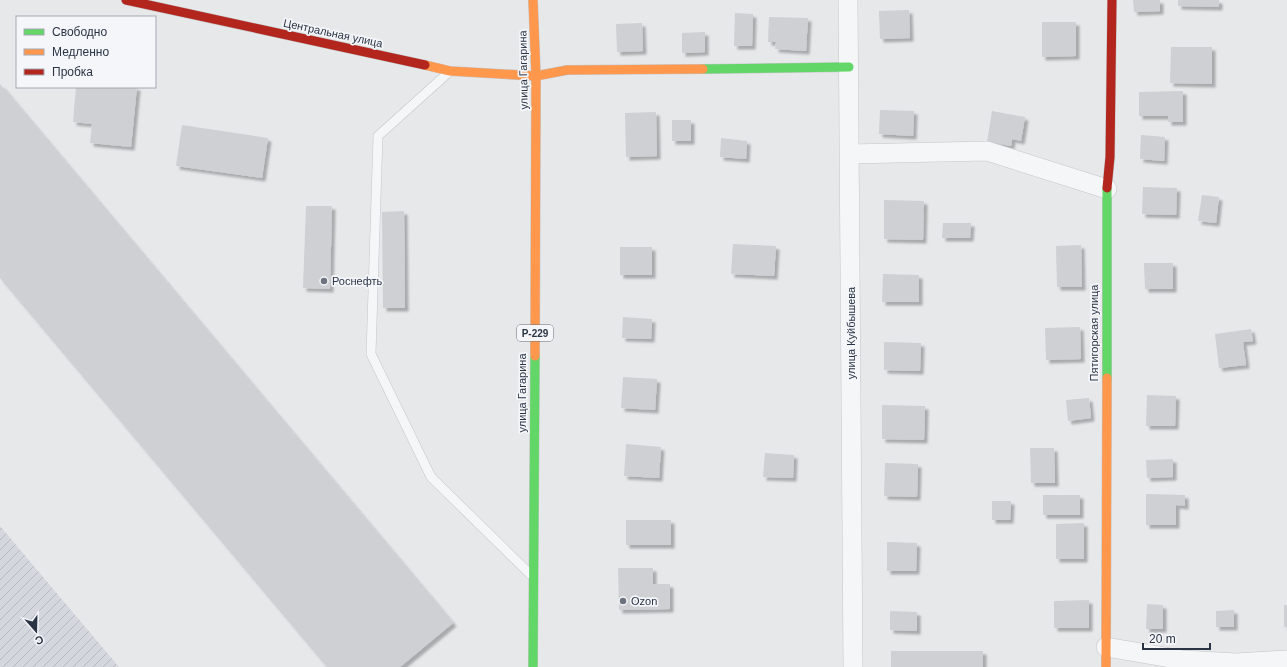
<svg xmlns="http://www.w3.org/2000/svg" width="1287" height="667" viewBox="0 0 1287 667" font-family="Arial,sans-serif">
	<defs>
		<pattern id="industrial-furrows" width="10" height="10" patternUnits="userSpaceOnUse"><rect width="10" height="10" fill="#d4d7dd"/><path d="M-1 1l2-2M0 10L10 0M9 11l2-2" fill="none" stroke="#b6b9bf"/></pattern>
		<filter id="shadow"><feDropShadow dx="3.5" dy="3.5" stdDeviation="1" flood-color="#0004"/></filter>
	</defs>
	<rect width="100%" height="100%" fill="#e6e8ea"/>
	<path fill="url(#industrial-furrows)" d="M0,526l119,141h-119z"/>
	<g fill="#ced0d3" filter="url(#shadow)">
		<path d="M1133,0h27v11l-26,1z"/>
		<path d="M1178,0h41v7l-41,-1z"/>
		<path d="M909,10l1,28 -30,1 -1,-28z"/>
		<path d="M735,13l18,1 -1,32h-18z"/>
		<path d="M769,17l39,1 -2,33 -31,-2 1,-7h-8z"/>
		<path d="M1042,22h34v34l-34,1z"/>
		<path d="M642,23l1,28 -26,1 -1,-28z"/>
		<path d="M705,32v20l-23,1v-20z"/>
		<path d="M1171,47h41v37l-42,-1z"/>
		<path d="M0,84l453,539 -53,44h-73l-327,-389z"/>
		<path d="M76,87h61l-6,60 -41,-4 2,-19 -19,-2z"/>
		<path d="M1183,91v31h-15v-6h-29v-24z"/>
		<path d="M880,110l34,1 -1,25 -34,-2z"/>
		<path d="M992,111l33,6 -4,24 -9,-2 -1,7 -24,-4z"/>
		<path d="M656,112l1,44 -31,1 -1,-44z"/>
		<rect x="672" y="120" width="19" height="21"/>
		<path d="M182,125l86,13 -6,40 -86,-12z"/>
		<path d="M1141,135l24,2 -1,24 -24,-2z"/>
		<path d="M721,138l26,3 -1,18 -26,-2z"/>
		<path d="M1143,187l34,1 -1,27 -34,-1z"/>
		<path d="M1202,195l17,2 -3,26 -18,-2z"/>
		<path d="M884,200l40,1 -1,39 -39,-1z"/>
		<path d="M306,206h26l-2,83 -27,-1z"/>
		<path d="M404,211l1,97h-22l-1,-96z"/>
		<path d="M943,223h28l-1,15h-28z"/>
		<path d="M733,244l43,2 -2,30 -43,-2z"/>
		<path d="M1081,245l1,42h-25l-1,-41z"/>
		<rect x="620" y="247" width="32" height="28"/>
		<path d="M1144,263h29v26h-28z"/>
		<path d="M883,274l36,1v27h-37z"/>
		<path d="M623,317l29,2 -1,20 -29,-1z"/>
		<path d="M1080,327l1,32 -35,1 -1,-32z"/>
		<path d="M1251,329l2,12 -10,1 3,23 -27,3 -4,-34z"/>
		<path d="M884,342l37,1 -1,28 -36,-1z"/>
		<path d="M623,377l34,2 -2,31 -34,-2z"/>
		<path d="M1147,395l29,1 -1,30h-29z"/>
		<path d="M1089,398l2,20 -23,3 -2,-21z"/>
		<path d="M882,405l43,1 -1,34 -42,-1z"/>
		<path d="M626,444l35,3 -2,31 -35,-2z"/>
		<path d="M1030,448h24l1,35h-24z"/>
		<path d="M765,453l29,2 -1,23 -30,-1z"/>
		<path d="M1173,459v18l-26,1 -1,-18z"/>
		<path d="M885,463l33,1 -1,33 -33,-1z"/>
		<path d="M1146,494l39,1v11l-9,-1v20h-30z"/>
		<rect x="1043" y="495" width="37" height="20"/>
		<path d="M992,501h19l-1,19h-18z"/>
		<rect x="626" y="520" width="45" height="25"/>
		<path d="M1084,523v36h-28v-35z"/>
		<path d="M887,542l30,1 -1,28h-29z"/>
		<path d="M618,568h35v16h17v25l-51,1z"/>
		<path d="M1089,600v28h-35v-27z"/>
		<path d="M1147,604l16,1v24h-17z"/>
		<rect x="1284" y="605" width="3" height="22"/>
		<path d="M1234,610v17h-18v-16z"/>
		<path d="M890,611l27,1v19l-27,-1z"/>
		<rect x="891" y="651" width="92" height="16"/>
	</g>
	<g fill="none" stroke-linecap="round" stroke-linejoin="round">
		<g stroke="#c4c6c8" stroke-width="10">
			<path id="lane" d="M449,72l-71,64 -7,218 60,123 99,97"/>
		</g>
		<g stroke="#c4c6c8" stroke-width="20">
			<g id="street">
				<path d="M848,0l5,667"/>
				<path d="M850,154l137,-3 120,38"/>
				<path d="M1106,647l77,13 53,3 51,-3"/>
			</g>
		</g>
		<g stroke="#c4c6c8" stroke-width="10">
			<g id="fast">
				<path d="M703,69l146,-2"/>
				<path d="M1107,378v-190"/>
				<path d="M533,667l2,-311"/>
			</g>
		</g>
		<g stroke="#c4c6c8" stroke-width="10">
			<g id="slow">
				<path d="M533,0l3,76 -1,280"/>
				<path d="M425,65l25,6 86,5 31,-6 136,-1"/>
				<path d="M1106,667l1,-289"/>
			</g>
		</g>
		<g stroke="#c4c6c8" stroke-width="10">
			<g id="jam">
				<path d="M126,0l299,65"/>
				<path d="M1107,188l3,-31 2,-157"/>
			</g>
		</g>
		<use href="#lane" stroke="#f5f6f7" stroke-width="9"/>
		<use href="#street" stroke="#f5f6f7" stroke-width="19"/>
		<use href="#fast" stroke="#63d668" stroke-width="9"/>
		<use href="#slow" stroke="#ff974d" stroke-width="9"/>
		<use href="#jam" stroke="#b3261e" stroke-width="9"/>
	</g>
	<g fill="#6c737f" stroke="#f4f6f9" stroke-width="1.5">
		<circle cx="324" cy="281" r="4"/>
		<circle cx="623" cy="601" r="4"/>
	</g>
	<g text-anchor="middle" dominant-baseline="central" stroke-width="3.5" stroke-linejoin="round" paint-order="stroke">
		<rect fill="#f4f6f9" stroke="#676e7b" stroke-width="1" x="517" y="325" width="36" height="16" rx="3"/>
		<g font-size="10" font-weight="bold" fill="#2b3445">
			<text x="535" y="333">Р-229</text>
		</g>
		<g font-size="11" fill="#2b3445" stroke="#f4f6f9">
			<text transform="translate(333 33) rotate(12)">Центральная улица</text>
			<text transform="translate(523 70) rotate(-91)">улица Гагарина</text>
			<text transform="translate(851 333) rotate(-90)">улица Куйбышева</text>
			<text transform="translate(1094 333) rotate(-90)">Пятигорская улица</text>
			<text transform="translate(522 393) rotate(-90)">улица Гагарина</text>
		</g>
		<g font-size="11" fill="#2b3445" stroke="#f4f6f9" text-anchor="start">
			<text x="332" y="281">Роснефть</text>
			<text x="631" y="601">Ozon</text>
		</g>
	</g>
	<rect x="16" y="16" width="140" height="72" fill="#f4f6f9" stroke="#a4a8b1"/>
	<rect x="24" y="29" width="20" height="6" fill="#63d668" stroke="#a4a8b1"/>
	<text x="52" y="36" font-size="12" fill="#2b3445">Свободно</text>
	<rect x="24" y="49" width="20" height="6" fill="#ff974d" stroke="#a4a8b1"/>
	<text x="52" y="56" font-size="12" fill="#2b3445">Медленно</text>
	<rect x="24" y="69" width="20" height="6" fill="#b3261e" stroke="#a4a8b1"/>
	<text x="52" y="76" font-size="12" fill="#2b3445">Пробка</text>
	<g transform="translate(36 631) rotate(160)" stroke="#f4f6f9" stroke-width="3" paint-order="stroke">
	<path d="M0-3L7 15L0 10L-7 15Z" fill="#2b3445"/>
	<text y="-6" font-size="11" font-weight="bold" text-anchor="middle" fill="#2b3445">С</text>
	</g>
	<path d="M1143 643v6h67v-6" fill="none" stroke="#2b3445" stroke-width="2"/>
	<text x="1149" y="643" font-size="12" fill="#2b3445" stroke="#f4f6f9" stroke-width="3" paint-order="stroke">20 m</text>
</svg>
